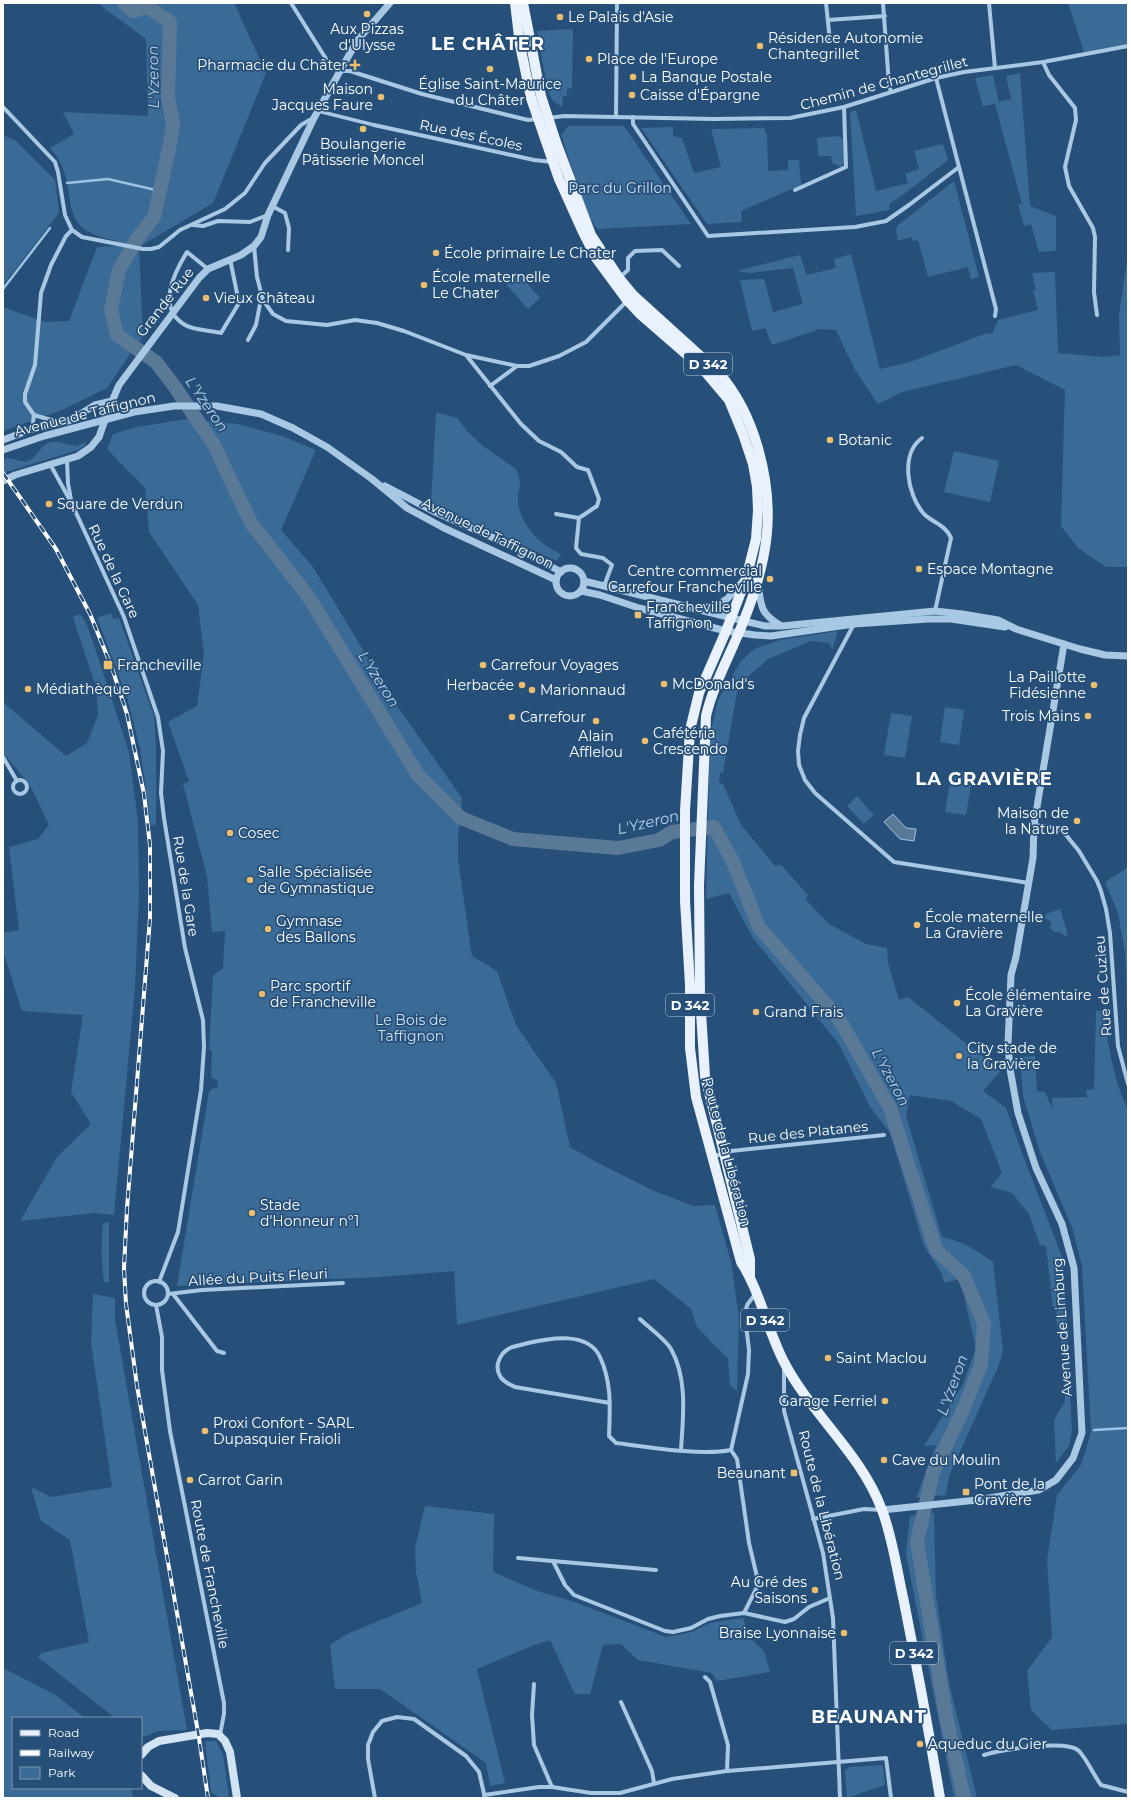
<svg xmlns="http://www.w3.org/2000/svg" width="1131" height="1801" viewBox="0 0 1131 1801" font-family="Montserrat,sans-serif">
	<rect width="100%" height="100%" fill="#265079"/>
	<g fill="#3a6a96">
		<path d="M97,3h137l32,70 -53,130 -74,44 4,90 -11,14 -25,37 -45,22 -59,21v-124l42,15 24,-1 28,-74 23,-1 2,-3c-11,-4 -25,-6 -35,-12 -19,-12 -16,-34 -21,-53 -3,-12 -8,-21 -16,-30l24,-14 -11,-22 85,4 -2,-77z"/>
		<path d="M1068,3h60v41l-44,8z"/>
		<path d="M573,29l-1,59 -5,1v7h-4l-1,11 -9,-6 -5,-9 -11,-61z"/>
		<path d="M1020,73l10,133 26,10v35l-17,1 -8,-28 -7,2 -6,-22h4l-27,-100 -12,2 -8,-28 18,-3 6,27 12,-3 -5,-23z"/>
		<path d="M856,110l20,81 32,-8 -3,-9 14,-5 -5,-18 29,-7 5,16 -44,34 -15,10 1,6 -34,6 -6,-104z"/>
		<path d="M568,126h56l67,98 -93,5c-13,-11 -30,-75 -37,-94z"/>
		<path d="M673,127v9l9,2 12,35 27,-6 -10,-38 54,-1v5h2l1,38 20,-1v-10h11l2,25 -60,26 1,11 -35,2 -66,-96z"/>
		<path d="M3,135l13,6 39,39 4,33 -56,72z"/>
		<path d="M837,136l4,1 2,3 1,23 -3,4 -9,-4 -1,-7h-13l-1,-18z"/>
		<path d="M954,181l25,96 -8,2 -3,-12 -40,10 -10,-37 -5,1 -2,-4 -13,4 -2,-10 1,-5z"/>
		<path d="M1128,253v314h-22l-28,-19 -17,-22 4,-136 -49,-25 -114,27 -24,12 -23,-34 -19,-40 -16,-1 -48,16 -7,-17 -13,3 -12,-51 24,-1 9,33 30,-8 -10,-36 -43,5 -14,-2 64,-16 7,20 29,-7 -2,-9 17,-5 29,115 30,-7 77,-29 5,1 6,-14 40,-10 -5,-20h3l-4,-17 23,-1 3,81 45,4 17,-2 -1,-40z"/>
		<path d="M516,271l24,27 -12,11 -24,-27z"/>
		<path d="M436,412l21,6 10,13 16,15 33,23c8,16 1,21 2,34 4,24 22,42 43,51l-4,7 -95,-42 -31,-15z"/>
		<path d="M186,419l52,5 44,12 34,14 -35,80 32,37 82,136 67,95 -4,39v23l14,96 25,15 19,54 40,58 14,64 28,16 54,27 41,16 22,-1 16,57 8,56 -2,73 -7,-6 -2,-26 -31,-32 -6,-18 -37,-30 -197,46 -3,-54 -74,6 -203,9 32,-194 4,-4h5l-1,-8 -5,-2 -1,-2 1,-25 -3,-2 4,-73 10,-8 2,-37 -13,1 -5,-56 -24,-92 6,-3 -21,-59 29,-16 7,-52 -6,-49 -49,-73 -4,-44 -38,-39 6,-15 24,-7z"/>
		<path d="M87,441l-3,5 -6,4 -75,23v-14c10,-3 18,6 27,1 9,-5 11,-16 21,-18 15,-2 19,10 36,-1z"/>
		<path d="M954,451l45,10 -9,41 -46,-10z"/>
		<path d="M111,613l2,6 6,-1 35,98 2,28v80l-5,2 -11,-78 -13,-51 -30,-79z"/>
		<path d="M80,614l5,7 6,15 38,116 9,69 1,73 -4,93 -21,228 -20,-2 -74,8 37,-64 34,-33 -20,-32 12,-77 -61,-4 -19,-60v-18l16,-3 -10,-83 29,-8 11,-14 -19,-40 -27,-32v-51l63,54 21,-13 11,-28 -2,-27 -23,-71z"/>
		<path d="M838,631l-6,19 -3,-7 -18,-2 -43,18 -30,27 -15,87h-3l-1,10 4,1 18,41 34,41 6,-1 27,30 -2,5 23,24 37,20 21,4 1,15 11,37 9,-3 89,71 3,4 -17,19 23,17 19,53 38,98 1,12 8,160 -3,15 -13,17 -2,-43 11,-19 -1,-47 -9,-39 2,-2 -1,-6h-3l-7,-61 -6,-1 -11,-31 -17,-21 -21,-6 11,-14 -21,-54 -30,-18 -41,-6 -4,21 36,121c20,4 34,13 51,25l10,89 -5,16 -49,109 -3,19 -30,3 20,-53 -12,1 39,-62 13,-36 -16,-69 -16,4 -2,-9 -18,-28 -34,-113 -20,-26 -31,-63 -86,-106 -24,-45 -23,6 4,-164 8,-35 23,-39 13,-12 26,-9z"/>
		<path d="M945,707l19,3 -5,35 -19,-3z"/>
		<path d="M891,713l21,3 -7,42 -21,-3z"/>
		<path d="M952,770l21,3 -7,42 -21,-3z"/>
		<path d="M857,796l17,19 -10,9 -17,-18z"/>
		<path d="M1128,865v177l-3,-90 -7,-39 -13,-31 19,-12z"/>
		<path d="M1060,909l8,26 -3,1 -6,-4h-5l-4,-4 1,-6 -6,-4 1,-4z"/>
		<path d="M1096,1011h8c4,34 9,68 24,99v614l-76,6 -21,-20 -4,-39 25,-34 -5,-77 10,-65 24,-30 10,-32 -9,-167 -9,-36 -33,-78 -17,-56 -3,-39 15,-1 2,35 8,1 8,18 -1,-12 35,-1 -1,-7 8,-1z"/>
		<path d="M109,1222v60h-5c-3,-20 -3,-39 -1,-59z"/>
		<path d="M93,1294l22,4v22l72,410 -29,1 -17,7v-20h-26l-77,-61 4,-4 47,-11 -19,-102 -29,-19 -10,-34 20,10 61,-10 -21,-144z"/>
		<path d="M425,1506l69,8 -1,58 44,19 35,10 94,36 26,-5 18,-9 33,-5 6,19 15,14 6,21 -53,9 -5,-8 -74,-13 -17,-16 -18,1 -13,49h-15l-25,-54 -16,5 -57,24 28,114 -15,3 -4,-23 -106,-74h-45l-5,-44 17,-11 75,-31 -6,-31 -1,-24z"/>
		<path d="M934,1513l2,83 13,87 28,115h-23l-48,-244 4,-38z"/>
		<path d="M3,1668l51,26 31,24h-72v70h118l3,10 -37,-1 -94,1z"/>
		<path d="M205,1741h11l7,13 6,44h-9l-9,-6z"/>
		<path d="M883,1765l2,20 -38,13 -2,-27 4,-4z"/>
	</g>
	<path fill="#5a7997" stroke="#9dc3e3" d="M893,814l13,14 10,1 -2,12 -14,-2 -16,-17z"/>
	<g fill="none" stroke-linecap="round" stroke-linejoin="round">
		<g stroke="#9dc3e3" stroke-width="2.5">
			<path d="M67,183l41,-4 52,12"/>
			<path d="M3,289l47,-61"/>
			<path d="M1094,1430l34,-2"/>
		</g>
		<path stroke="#5a7997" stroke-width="14" d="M124,3l9,8 15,-4 22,15 -2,76 5,26 -3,20 -16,73 -17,22 -18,31 -8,40 6,25 39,27 19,25 39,58 37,78 57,73 110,179 43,43 52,21 105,9 41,-8 13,-8 42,-5 19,35 26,65 80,92 51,89 46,142 28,26 20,48 -3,41 -20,50 -28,57 -16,70 29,174 18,82"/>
		<path stroke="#a9c8e3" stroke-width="3.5" d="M318,111l56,14"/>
		<g stroke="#a9c8e3" stroke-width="4">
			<path d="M291,3l37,59 12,9h10l72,23 106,26 10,-1"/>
			<path d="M826,3l4,38"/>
			<path d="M883,3l6,82 2,7"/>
			<path d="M989,3l6,65"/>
			<path d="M828,20l57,-4"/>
			<path d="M1043,62l6,13 26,33 1,12 -11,47 4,19 24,42 2,9 -1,55 3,23"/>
			<path d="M3,107l52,55 3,10 7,43 7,15 10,7 61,12h8l8,-2 21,-17 45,-21 20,-16 20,-30 36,-38 12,-7"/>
			<path d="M616,117l1,-114"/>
			<path d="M633,117v7l75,112 147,-9 31,-6 23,-16 50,-38 -23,-89"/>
			<path d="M549,118l15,-2 150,3 76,-1 54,-11 92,-29 28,-6 79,-10 85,-16"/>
			<path d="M374,125l160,35 18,2"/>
			<path d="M959,167l37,142 -1,7"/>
			<path d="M795,190l51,-23 -2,-60"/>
			<path d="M272,206l13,7 4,15 -1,22"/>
			<path d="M193,225l10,1 15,-5 32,1 18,-7"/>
			<path d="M254,246l3,31 6,23 10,14 13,7 41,4 28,-5 22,3 27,8 62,24 51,11h12l30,-10 27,-14 41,-41"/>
			<path d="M208,269l-21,-17c-13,21 -31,56 -2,73 8,5 27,6 36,8l18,-30 -9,-44"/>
			<path d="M619,278l9,-8v-12l7,-7 27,-1 17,16"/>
			<path d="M248,340l8,-15 4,-21 3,-4"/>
			<path d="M466,355l55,69 18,17 22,11 16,15 11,3 11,29 -2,7 -18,12 -3,30 5,6 22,4 9,7 -8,21"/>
			<path d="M490,386l27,-20"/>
			<path d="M58,422l-24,-7 -9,-13v-8l10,-29 6,-72 10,-28 15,-29 6,-6"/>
			<path d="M32,429l2,-14"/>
			<path d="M922,438c-22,16 -15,57 2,76 9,9 22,11 27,24l-16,73"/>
			<path d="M67,460l1,23 3,17"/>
			<path d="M50,464l22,40 52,113 34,100 5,34 -2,42 3,25 21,130 18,72 1,27 -3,43 -23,142 -19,50"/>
			<path d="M556,514l23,4"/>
			<path d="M854,624l-50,94 -4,17 -2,16 1,14 6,15 10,13 79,69 135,21"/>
			<path d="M3,757l14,24"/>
			<circle cx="20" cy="787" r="7"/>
			<path d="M1034,825l24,3 8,7 13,16 18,30 4,10 5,18 4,24 8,113 10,38"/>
			<path d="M712,1157l19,-6 153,-16"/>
			<circle cx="156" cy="1293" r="12"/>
			<path d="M168,1294l34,-4 141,-7"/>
			<path d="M173,1294l44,57 7,2"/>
			<path d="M156,1305l6,32v33l8,61 54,272v11l-4,21"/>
			<path d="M640,1319c8,8 25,20 31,30 17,30 12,68 10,101"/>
			<path d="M784,1367v44l39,142 10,65 7,180"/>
			<path d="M610,1403l-95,-16c-6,-3 -12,-5 -15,-11 -6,-10 0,-23 10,-28 5,-2 12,-3 18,-5 22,-5 60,-12 72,14 12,26 10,51 9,79l7,7c32,4 84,13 115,7l17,-76 1,-24 -4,-34 2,-11 9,-12"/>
			<path d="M731,1450l6,9 12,84 9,38 -1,6 -13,26"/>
			<path d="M813,1519l51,-10 18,1"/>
			<path d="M518,1558l138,12"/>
			<path d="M553,1561l12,24 9,10 91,36 8,1 18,-4 17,-9 12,-3 24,-3 41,9 9,-3 15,-12 21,-9"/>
			<path d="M705,1677l5,5 18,63 -1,26"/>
			<path d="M534,1684l-2,31 2,30 18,42"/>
			<path d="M621,1702l31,69 2,12"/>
			<path d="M984,1755c17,-5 82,-16 95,-4 9,10 14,23 22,34l27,7"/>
			<path d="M484,1795l55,-8h13l39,6h29l52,-14 55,-8 159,-13 5,40"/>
			<path d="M375,1798l-7,-39v-14l5,-13 9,-11 15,-4 17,2 52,37 13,16 6,26"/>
		</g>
		<g stroke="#a9c8e3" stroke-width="7">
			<path d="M110,406l9,-21 80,-107 9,-9 33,-14 13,-9 7,-9 7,-22 46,-97 26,-47 17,-30 33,-38"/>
			<path d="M3,440l29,-11 39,-9 24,-15 17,-4"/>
			<path d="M3,450l41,-14 90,-24 40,-6h43l44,8 32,14 34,19 45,32 35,29 37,20 112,52"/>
			<path d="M3,481l12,-6 63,-19 13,-9 8,-10"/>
			<path d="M385,486l48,25 90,40 38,21"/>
			<circle cx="570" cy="582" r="14"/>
			<path d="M584,581l160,40 21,5h17l153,-15 27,3 36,6 18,9 64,20 25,6 23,1"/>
			<path d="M758,582c3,22 1,31 22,43"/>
			<path d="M581,591l19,4 39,13 87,23 29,4 16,1 83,-12 74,-5h23l54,8"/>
			<path d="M697,609l20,-4 10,-6 17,-19"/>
			<path d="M882,1510l95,-10 62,-10 17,-10 17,-22 9,-25 -8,-165 -12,-44 -26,-56 -18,-55 -8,-44 -2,-25 3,-69 5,-18 12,-70 5,-29 1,-33 30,-181"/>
		</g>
		<g stroke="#d2e3f3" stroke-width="8">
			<path d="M141,1755l7,-8 11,-6 48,-8 11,1 7,7 5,11 7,46"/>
			<path d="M141,1775l10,11 24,12"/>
		</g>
		<g stroke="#e8f1fc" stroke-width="10">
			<path d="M515,3l5,42 11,53 28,81 23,51 14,28 31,42 14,15 61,53 27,32 14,34 10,30 4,23 1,23 -2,29 -10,40 -20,52 -27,62 -9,37 -5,81v90l5,84v63l6,49 45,165c19,29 26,67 43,100 27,52 77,91 98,148 11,29 15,61 22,92 13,65 25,130 36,196"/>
			<path d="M523,3l18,93 15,46 35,93 28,43 14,17 86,78c19,22 31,47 39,75 18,63 10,112 -14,172 -12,32 -30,62 -38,96l-7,170 1,110 5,80 45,183v17"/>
		</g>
		<g stroke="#fff" stroke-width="4">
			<path id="rail" d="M3,473l53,76 34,65 22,54 15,46 17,80 6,51v73l-23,290 -3,60 2,36 11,82 62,352 9,60"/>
		</g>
		<use href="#rail" stroke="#265079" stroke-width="2.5" stroke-dasharray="8" stroke-linecap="butt"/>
		<path stroke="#a9c8e3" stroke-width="7" d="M99,437l11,-31"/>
	</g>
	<g fill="#ebbe6f" stroke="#265079" stroke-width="1.5">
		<circle cx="367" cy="14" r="4"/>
		<circle cx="560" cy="17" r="4"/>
		<circle cx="760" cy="46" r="4"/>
		<circle cx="589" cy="59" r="4"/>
		<path d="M353 59h4v4h4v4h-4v4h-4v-4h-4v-4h4z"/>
		<circle cx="490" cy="69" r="4"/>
		<circle cx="633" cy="77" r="4"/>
		<circle cx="632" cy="95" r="4"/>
		<circle cx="381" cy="97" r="4"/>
		<circle cx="363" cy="129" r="4"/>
		<circle cx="436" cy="253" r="4"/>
		<circle cx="424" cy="285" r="4"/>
		<circle cx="206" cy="298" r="4"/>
		<circle cx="830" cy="440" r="4"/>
		<circle cx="49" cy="504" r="4"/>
		<circle cx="919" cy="569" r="4"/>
		<circle cx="770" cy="579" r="4"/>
		<rect x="634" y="611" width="8" height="8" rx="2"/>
		<rect x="103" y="660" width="10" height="10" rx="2"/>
		<circle cx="483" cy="665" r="4"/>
		<circle cx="664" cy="684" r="4"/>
		<circle cx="522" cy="685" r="4"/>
		<circle cx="1094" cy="685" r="4"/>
		<circle cx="28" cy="689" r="4"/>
		<circle cx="532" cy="690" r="4"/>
		<circle cx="1088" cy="716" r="4"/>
		<circle cx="512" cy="717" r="4"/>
		<circle cx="596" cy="721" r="4"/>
		<circle cx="645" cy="741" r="4"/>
		<circle cx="1077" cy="821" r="4"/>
		<circle cx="230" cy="833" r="4"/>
		<circle cx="250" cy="880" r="4"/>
		<circle cx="917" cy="925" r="4"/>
		<circle cx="268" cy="929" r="4"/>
		<circle cx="262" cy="994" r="4"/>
		<circle cx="957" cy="1003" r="4"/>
		<circle cx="756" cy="1012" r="4"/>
		<circle cx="959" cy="1056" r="4"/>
		<circle cx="252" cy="1213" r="4"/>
		<circle cx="828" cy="1358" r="4"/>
		<circle cx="885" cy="1401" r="4"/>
		<circle cx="205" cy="1431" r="4"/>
		<circle cx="884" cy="1460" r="4"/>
		<rect x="790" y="1469" width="8" height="8" rx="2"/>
		<circle cx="190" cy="1480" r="4"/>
		<rect x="962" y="1488" width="8" height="8" rx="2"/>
		<circle cx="815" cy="1590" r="4"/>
		<circle cx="844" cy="1633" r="4"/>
		<circle cx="920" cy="1744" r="4"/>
	</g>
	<g text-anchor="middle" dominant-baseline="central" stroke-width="3.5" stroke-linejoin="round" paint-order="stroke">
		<g fill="#265079" stroke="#becad7" stroke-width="1">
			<rect x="684" y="353" width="48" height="22" rx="3"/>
			<rect x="666" y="994" width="48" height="22" rx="3"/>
			<rect x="741" y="1309" width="48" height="22" rx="3"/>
			<rect x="890" y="1642" width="48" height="22" rx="3"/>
		</g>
		<g font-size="13" font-weight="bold" fill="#fff">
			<text x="708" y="364">D 342</text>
			<text x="690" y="1005">D 342</text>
			<text x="765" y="1320">D 342</text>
			<text x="914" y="1653">D 342</text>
		</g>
		<g font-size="14" fill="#fff" stroke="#265079" text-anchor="start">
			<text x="568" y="17">Le Palais d'Asie</text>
			<text x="367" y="29" text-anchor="middle">Aux Pizzas<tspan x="367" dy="16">d'Ulysse</tspan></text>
			<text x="768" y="38">Résidence Autonomie<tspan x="768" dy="16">Chantegrillet</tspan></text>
			<text x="597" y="59">Place de l'Europe</text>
			<text x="347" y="65" text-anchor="end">Pharmacie du Châter</text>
			<text x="641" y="77">La Banque Postale</text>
			<text x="490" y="84" text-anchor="middle">Église Saint-Maurice<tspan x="490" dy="16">du Châter</tspan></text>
			<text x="373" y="89" text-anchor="end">Maison<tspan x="373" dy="16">Jacques Faure</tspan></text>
			<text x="640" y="95">Caisse d'Épargne</text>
			<text x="363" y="144" text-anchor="middle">Boulangerie<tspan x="363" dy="16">Pâtisserie Moncel</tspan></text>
			<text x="444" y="253">École primaire Le Chater</text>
			<text x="432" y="277">École maternelle<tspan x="432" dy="16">Le Chater</tspan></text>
			<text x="214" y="298">Vieux Château</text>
			<text x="838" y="440">Botanic</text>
			<text x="57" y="504">Square de Verdun</text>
			<text x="927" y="569">Espace Montagne</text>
			<text x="762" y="571" text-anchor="end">Centre commercial<tspan x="762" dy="16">Carrefour Francheville</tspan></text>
			<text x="646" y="607">Francheville<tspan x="646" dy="16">Taffignon</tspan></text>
			<text x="117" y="665">Francheville</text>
			<text x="491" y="665">Carrefour Voyages</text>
			<text x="1086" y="677" text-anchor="end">La Paillotte<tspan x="1086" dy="16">Fidésienne</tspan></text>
			<text x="672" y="684">McDonald's</text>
			<text x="514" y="685" text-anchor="end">Herbacée</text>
			<text x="36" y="689">Médiathèque</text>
			<text x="540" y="690">Marionnaud</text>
			<text x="1080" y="716" text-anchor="end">Trois Mains</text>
			<text x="520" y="717">Carrefour</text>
			<text x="653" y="733">Cafétéria<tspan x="653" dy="16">Crescendo</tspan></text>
			<text x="596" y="736" text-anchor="middle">Alain<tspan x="596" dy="16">Afflelou</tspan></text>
			<text x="1069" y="813" text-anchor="end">Maison de<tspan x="1069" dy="16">la Nature</tspan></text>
			<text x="238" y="833">Cosec</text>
			<text x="258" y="872">Salle Spécialisée<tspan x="258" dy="16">de Gymnastique</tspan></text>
			<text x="925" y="917">École maternelle<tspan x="925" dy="16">La Gravière</tspan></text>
			<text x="276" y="921">Gymnase<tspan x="276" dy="16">des Ballons</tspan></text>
			<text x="270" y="986">Parc sportif<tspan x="270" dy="16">de Francheville</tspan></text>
			<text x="965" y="995">École élémentaire<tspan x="965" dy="16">La Gravière</tspan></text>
			<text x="764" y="1012">Grand Frais</text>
			<text x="967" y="1048">City stade de<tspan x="967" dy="16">la Gravière</tspan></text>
			<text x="260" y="1205">Stade<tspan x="260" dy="16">d'Honneur n°1</tspan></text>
			<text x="836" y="1358">Saint Maclou</text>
			<text x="877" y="1401" text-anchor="end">Garage Ferriel</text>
			<text x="213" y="1423">Proxi Confort - SARL<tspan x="213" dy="16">Dupasquier Fraioli</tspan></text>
			<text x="892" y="1460">Cave du Moulin</text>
			<text x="786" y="1473" text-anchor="end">Beaunant</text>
			<text x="198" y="1480">Carrot Garin</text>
			<text x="974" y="1484">Pont de la<tspan x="974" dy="16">Gravière</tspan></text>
			<text x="807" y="1582" text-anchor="end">Au Gré des<tspan x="807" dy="16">Saisons</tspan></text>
			<text x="836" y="1633" text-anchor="end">Braise Lyonnaise</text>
			<text x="928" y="1744">Aqueduc du Gier</text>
		</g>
		<g font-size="14" fill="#fff" stroke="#265079">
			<text transform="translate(884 83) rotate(-15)">Chemin de Chantegrillet</text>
			<text transform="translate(471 135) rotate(12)">Rue des Écoles</text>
			<text transform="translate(165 302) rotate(-52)">Grande Rue</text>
			<text transform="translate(85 414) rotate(-14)">Avenue de Taffignon</text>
			<text transform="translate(488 533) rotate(26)">Avenue de Taffignon</text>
			<text transform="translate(114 571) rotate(65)">Rue de la Gare</text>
			<text transform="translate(186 886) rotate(81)">Rue de la Gare</text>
			<text transform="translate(1103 986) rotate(-94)">Rue de Cuzieu</text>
			<text transform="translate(808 1132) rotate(-6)">Rue des Platanes</text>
			<text transform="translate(727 1152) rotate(75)">Route de la Libération</text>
			<text transform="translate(258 1277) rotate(-3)">Allée du Puits Fleuri</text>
			<text transform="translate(1062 1327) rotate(-94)">Avenue de Limburg</text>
			<text transform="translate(822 1505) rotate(76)">Route de la Libération</text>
			<text transform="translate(210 1574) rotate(79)">Route de Francheville</text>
		</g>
		<g font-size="14" fill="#cbe0f3" stroke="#265079">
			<text x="620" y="188">Parc du Grillon</text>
			<text x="411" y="1020">Le Bois de<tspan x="411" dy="16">Taffignon</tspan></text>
		</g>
		<g font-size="15" font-style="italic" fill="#b4d1eb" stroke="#265079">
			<text transform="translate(153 77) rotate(-91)">L'Yzeron</text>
			<text transform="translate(207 404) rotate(56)">L'Yzeron</text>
			<text transform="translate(379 679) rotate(58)">L'Yzeron</text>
			<text transform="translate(648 822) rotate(-13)">L'Yzeron</text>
			<text transform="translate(891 1077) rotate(62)">L'Yzeron</text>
			<text transform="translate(952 1385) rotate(-70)">L'Yzeron</text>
		</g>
		<g font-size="18" font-weight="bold" letter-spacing="1" fill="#fff" stroke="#265079">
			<text x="488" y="44">LE CHÂTER</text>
			<text x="984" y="779">LA GRAVIÈRE</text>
			<text x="869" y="1717">BEAUNANT</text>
		</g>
	</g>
	<rect width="1131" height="1801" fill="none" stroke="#ffffff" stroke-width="8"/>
	<rect x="12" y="1717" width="130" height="72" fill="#265079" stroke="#7d96af"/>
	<rect x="20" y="1730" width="20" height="6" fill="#e8f1fc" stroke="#7d96af"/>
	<text x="48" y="1737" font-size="12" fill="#ffffff">Road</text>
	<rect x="20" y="1750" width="20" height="6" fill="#ffffff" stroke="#7d96af"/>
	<text x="48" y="1757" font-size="12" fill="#ffffff">Railway</text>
	<rect x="20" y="1767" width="20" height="12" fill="#3a6a96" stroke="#7d96af"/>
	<text x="48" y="1777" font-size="12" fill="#ffffff">Park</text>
</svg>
